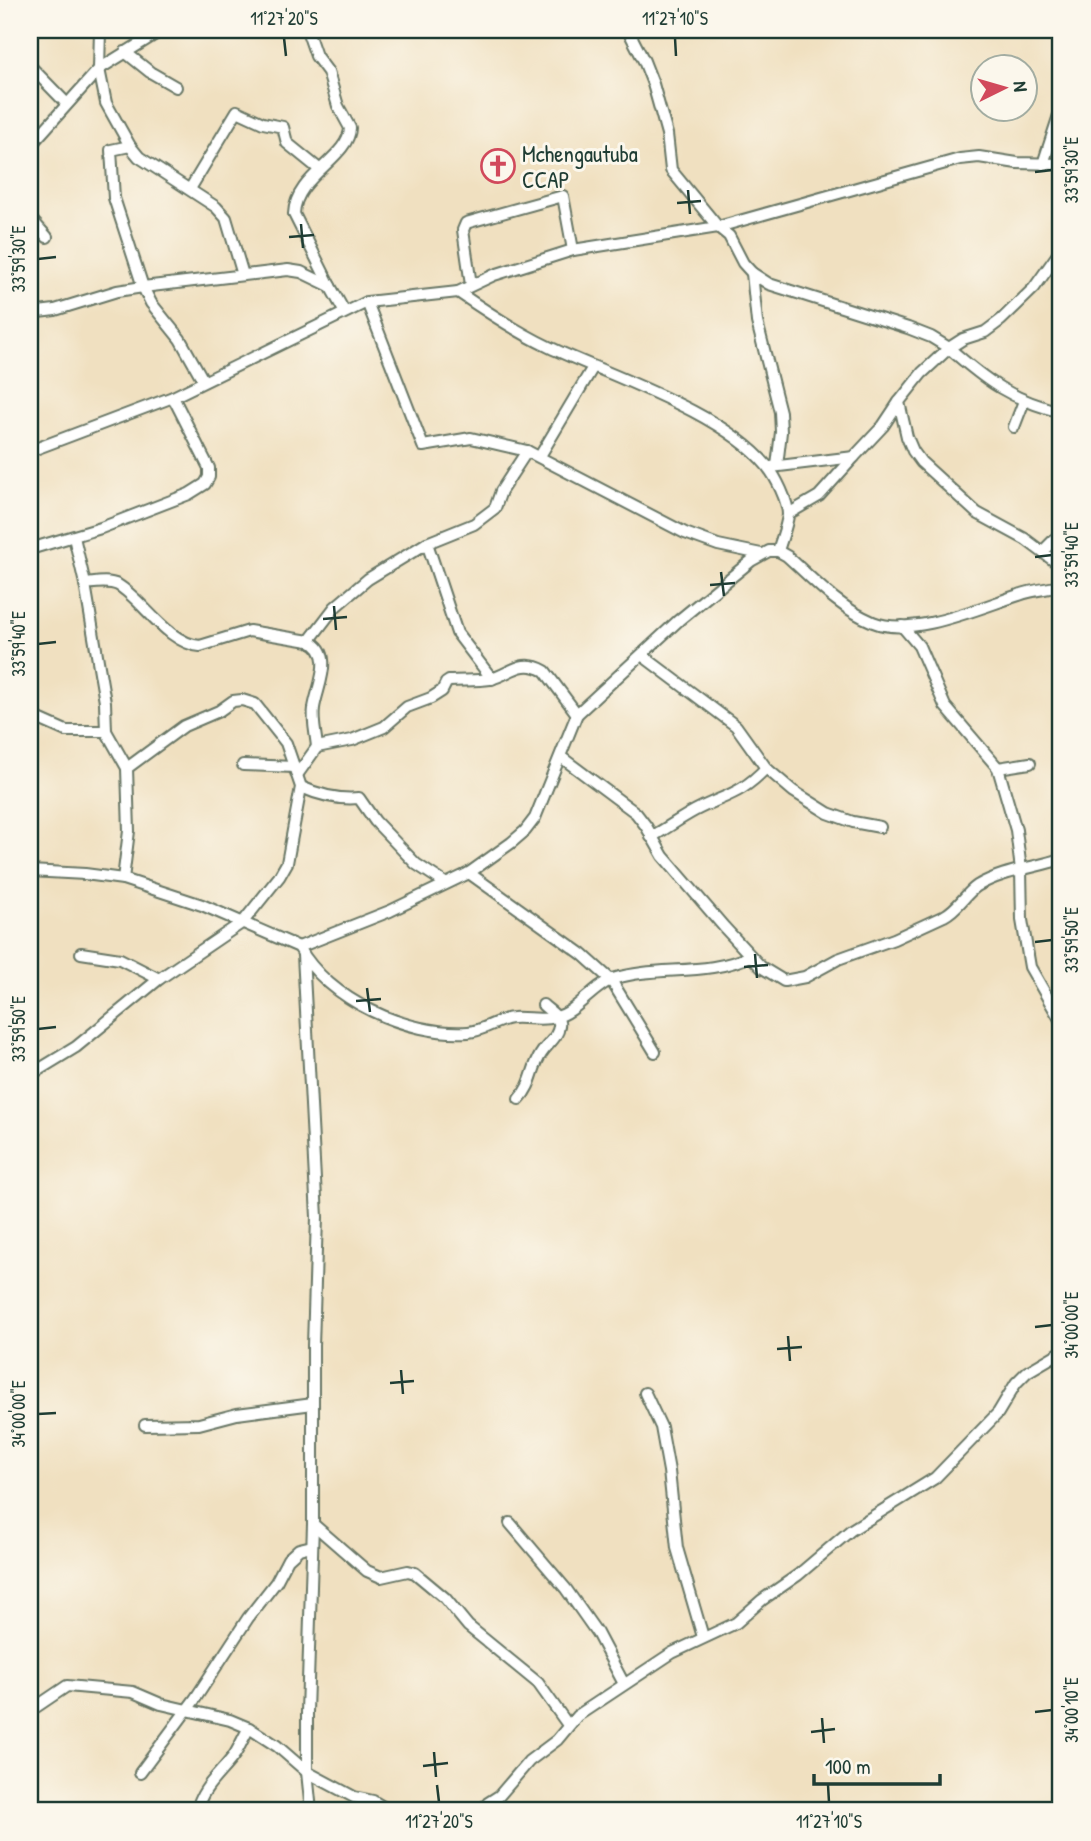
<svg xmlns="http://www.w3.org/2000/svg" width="1091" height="1841" viewBox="0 0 1091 1841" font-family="'Patrick Hand',sans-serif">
	<rect width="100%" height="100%" fill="#fbf7ec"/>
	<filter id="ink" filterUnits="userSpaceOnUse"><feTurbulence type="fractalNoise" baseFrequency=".0143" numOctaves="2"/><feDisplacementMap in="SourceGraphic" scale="14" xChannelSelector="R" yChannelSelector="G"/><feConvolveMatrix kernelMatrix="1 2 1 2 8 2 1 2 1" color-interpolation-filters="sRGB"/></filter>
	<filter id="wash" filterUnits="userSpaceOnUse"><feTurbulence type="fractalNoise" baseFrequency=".00686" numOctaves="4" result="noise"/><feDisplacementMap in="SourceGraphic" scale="28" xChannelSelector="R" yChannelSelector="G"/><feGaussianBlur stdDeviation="1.57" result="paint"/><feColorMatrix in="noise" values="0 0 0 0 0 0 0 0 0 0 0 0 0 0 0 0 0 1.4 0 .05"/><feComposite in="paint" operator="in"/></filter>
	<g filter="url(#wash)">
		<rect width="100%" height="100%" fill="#f0e0c0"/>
	</g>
	<g filter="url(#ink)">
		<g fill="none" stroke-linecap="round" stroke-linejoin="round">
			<g stroke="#687665" stroke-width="14">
				<g id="minor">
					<path d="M100,30l-1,39 7,34 24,43 9,11 77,50 10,11 17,57"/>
					<path d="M307,30l9,26 12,16 10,34 12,22c-1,30 -55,48 -56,86l36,72"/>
					<path d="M628,30l16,31 9,23 14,50 4,36 47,57 11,9 14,27 9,10 17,11 139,44 23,9 18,11 14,-9 22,-7 16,-12 33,-32 27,-38"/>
					<path d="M1056,30l5,10"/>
					<path d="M125,52l25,20 26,15"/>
					<path d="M30,66l37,38"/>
					<path d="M30,146l69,-77 63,-39"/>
					<path d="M130,146l-19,4 3,48 29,89 8,16 29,36 23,41"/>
					<path d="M1043,164l18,-55"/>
					<path d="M190,189l47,-78 26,12 20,4 4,16 32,26"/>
					<path d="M30,218l17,19"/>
					<path d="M752,273l5,49 23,90 1,20 -4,34"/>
					<path d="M471,285l-8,-55 3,-7 97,-27 10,54"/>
					<path d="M458,292c29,20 59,40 91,55 64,30 173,65 218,119 9,11 21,35 21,49 -1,11 -7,25 -10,36"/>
					<path d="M367,302l56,144 48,-8 56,13 158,82 33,12 43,9"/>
					<path d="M30,313l25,-3 62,-19 26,-4 145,-17 13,2 29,14 14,25"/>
					<path d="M1061,412c-49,-12 -75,-31 -112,-64l-27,25 -23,29 8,35 6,14 8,11 56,51 48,26 36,27"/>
					<path d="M1014,427l10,-26"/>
					<path d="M30,451l143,-54 194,-95 91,-10 36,-17 79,-25 145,-23 242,-68 19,-2 38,6 44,1"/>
					<path d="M540,456l53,-89"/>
					<path d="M771,467l83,-10 29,-31 16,-24"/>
					<path d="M788,514l31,-18 35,-39"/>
					<path d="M74,537l11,47 20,118 1,29 21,37 2,63 -6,48"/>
					<path d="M427,543l30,90 35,46"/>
					<path d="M30,549l71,-21 88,-34 16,-10 4,-7v-9l-36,-71"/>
					<path d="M1043,551l18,-18"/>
					<path d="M85,584c10,-1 23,-4 33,1 25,15 49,58 82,61l49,-15 60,10 26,-34 33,-28 59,-36 47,-19 21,-16 6,-17 26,-40"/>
					<path d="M902,626l17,20 26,60 53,62 18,62 5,40 1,50 8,47 31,54"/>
					<path d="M309,641c27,12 8,46 5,67 -2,12 2,27 3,39"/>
					<path d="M643,656l93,70 30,42 27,23 35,22 25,9 27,5"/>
					<path d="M30,715l36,16h40"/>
					<path d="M561,757l75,56 10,13 17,30 61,71 37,40 23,14 21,-4 33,-18 56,-20 50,-23c14,-7 20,-21 33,-30 25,-15 57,-18 84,-27"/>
					<path d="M243,765l51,2"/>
					<path d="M998,768l32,-5"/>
					<path d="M297,775l20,-28 35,-7 32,-13 23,-20 24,-9 11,-7 4,-8 3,-2c13,-1 28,0 41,-2 20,-4 30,-22 55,-8l32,43"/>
					<path d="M301,787c18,8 37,13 58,11l16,23 41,43 29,19"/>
					<path d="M651,837c17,-9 32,-21 49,-29 29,-14 42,-15 66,-40"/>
					<path d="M30,871l55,3 38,5 79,26 97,42c29,53 109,89 169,85 17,-1 31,-14 45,-14 14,-1 29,3 43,-1 20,-4 37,-31 57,-38 44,-14 94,-2 137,-23"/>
					<path d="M469,873l113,81 29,26 44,72"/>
					<path d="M299,947l91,-36 79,-38 42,-30 14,-12 10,-13 42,-104 102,-94 72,-59 18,-10h9l9,5c27,24 52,52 86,66 39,16 108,-15 146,-27 13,-5 28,-6 42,-9"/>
					<path d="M81,953l39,6 39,20"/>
					<path d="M303,955l14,262 -4,129v178l-6,188v60l4,39"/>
					<path d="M30,1075l46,-28 83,-68 84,-57 36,-45 8,-14 14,-76 -15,-44 -31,-39 -13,-4 -9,1 -14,10 -35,15 -57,42"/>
					<path d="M519,1099c14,-15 12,-30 22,-45 6,-10 17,-16 18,-28 2,-9 -10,-15 -16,-21"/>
					<path d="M645,1393l16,34 8,44 8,77 26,89"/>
					<path d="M145,1425l54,-1 38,-10 76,-10"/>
					<path d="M510,1523l56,66 31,44 27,51"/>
					<path d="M313,1524l54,47 14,6 27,-6 7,2 30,25 23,28 70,57 30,42"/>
					<path d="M30,1711l37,-25 66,6 28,12 69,16 19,8 28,18 30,26 47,25 19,4 17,10"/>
					<path d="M140,1773l55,-74 53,-81 28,-36 12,-23 11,-10 13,-3"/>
					<path d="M197,1811c4,-24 25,-38 38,-57 5,-8 9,-18 14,-26"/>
					<path d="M481,1811l7,-8 11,-7 30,-35 28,-21 20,-24 95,-63 64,-30 26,-23 36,-25 53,-45 84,-52 63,-65 18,-30 11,-11 34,-20"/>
				</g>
			</g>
			<use href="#minor" stroke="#fff" stroke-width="10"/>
		</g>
	</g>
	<path fill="none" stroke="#1f3d34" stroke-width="2.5" d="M284,38l2,18M675,38l1,18M1035,172l17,-2M688,190l2,24M677,203l24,-2M301,224l2,24M289,237l25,-2M38,259l18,-2M1035,557l17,-2M721,572l3,24M710,585l25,-2M334,606l2,24M323,619l24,-2M38,644l18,-2M1035,942l17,-2M755,954l2,24M744,967l24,-2M367,988l3,24M356,1001l25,-2M38,1029l18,-2M1035,1327l17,-2M788,1336l2,25M777,1349l25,-2M401,1370l2,24M390,1383l24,-2M38,1414l18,-1M1035,1712l17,-2M822,1718l2,25M811,1732l24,-3M434,1752l2,25M423,1766l25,-3M437,1785l2,17M828,1785l1,17"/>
	<defs>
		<g id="church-ring" transform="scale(1.75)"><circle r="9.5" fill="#fbf7ec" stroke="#d1495b" stroke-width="1.5"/><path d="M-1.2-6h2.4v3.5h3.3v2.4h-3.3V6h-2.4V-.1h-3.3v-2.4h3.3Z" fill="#d1495b"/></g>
	</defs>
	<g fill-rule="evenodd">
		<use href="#church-ring" x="498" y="166"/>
	</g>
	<g text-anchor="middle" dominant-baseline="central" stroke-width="6" stroke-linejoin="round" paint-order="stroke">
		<g font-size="23" fill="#1f3d34" stroke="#fbf7ec" text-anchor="start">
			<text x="522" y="153">Mchengautuba<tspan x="522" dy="26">CCAP</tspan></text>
		</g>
	</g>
	<rect width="1091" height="1841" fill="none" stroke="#fbf7ec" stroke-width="77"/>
	<g transform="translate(1004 88) rotate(85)"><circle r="33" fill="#fbf7ec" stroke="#a3ada2" stroke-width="2"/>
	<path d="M0-5L12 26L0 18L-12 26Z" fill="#d1495b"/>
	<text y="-10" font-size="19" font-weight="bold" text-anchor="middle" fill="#1f3d34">N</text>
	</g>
	<path d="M814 1774v10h126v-10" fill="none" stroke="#1f3d34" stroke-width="3.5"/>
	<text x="825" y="1774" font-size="21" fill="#1f3d34" stroke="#fbf7ec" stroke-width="5" paint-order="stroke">100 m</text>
	<rect x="38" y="38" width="1014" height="1764" fill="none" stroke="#1f3d34" stroke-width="2.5"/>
	<g font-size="18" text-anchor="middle" fill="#1f3d34">
		<text x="284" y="25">11°27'20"S</text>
		<text x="675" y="25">11°27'10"S</text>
		<text transform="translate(1072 170) rotate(-90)" y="6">33°59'30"E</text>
		<text transform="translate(19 259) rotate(-90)" y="6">33°59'30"E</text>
		<text transform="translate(1072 555) rotate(-90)" y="6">33°59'40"E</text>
		<text transform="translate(19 644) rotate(-90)" y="6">33°59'40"E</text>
		<text transform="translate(1072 940) rotate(-90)" y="6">33°59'50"E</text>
		<text transform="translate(19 1029) rotate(-90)" y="6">33°59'50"E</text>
		<text transform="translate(1072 1325) rotate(-90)" y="6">34°00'00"E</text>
		<text transform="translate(19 1414) rotate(-90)" y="6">34°00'00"E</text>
		<text transform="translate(1072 1710) rotate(-90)" y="6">34°00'10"E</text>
		<text x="439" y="1828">11°27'20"S</text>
		<text x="829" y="1828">11°27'10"S</text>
	</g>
</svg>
